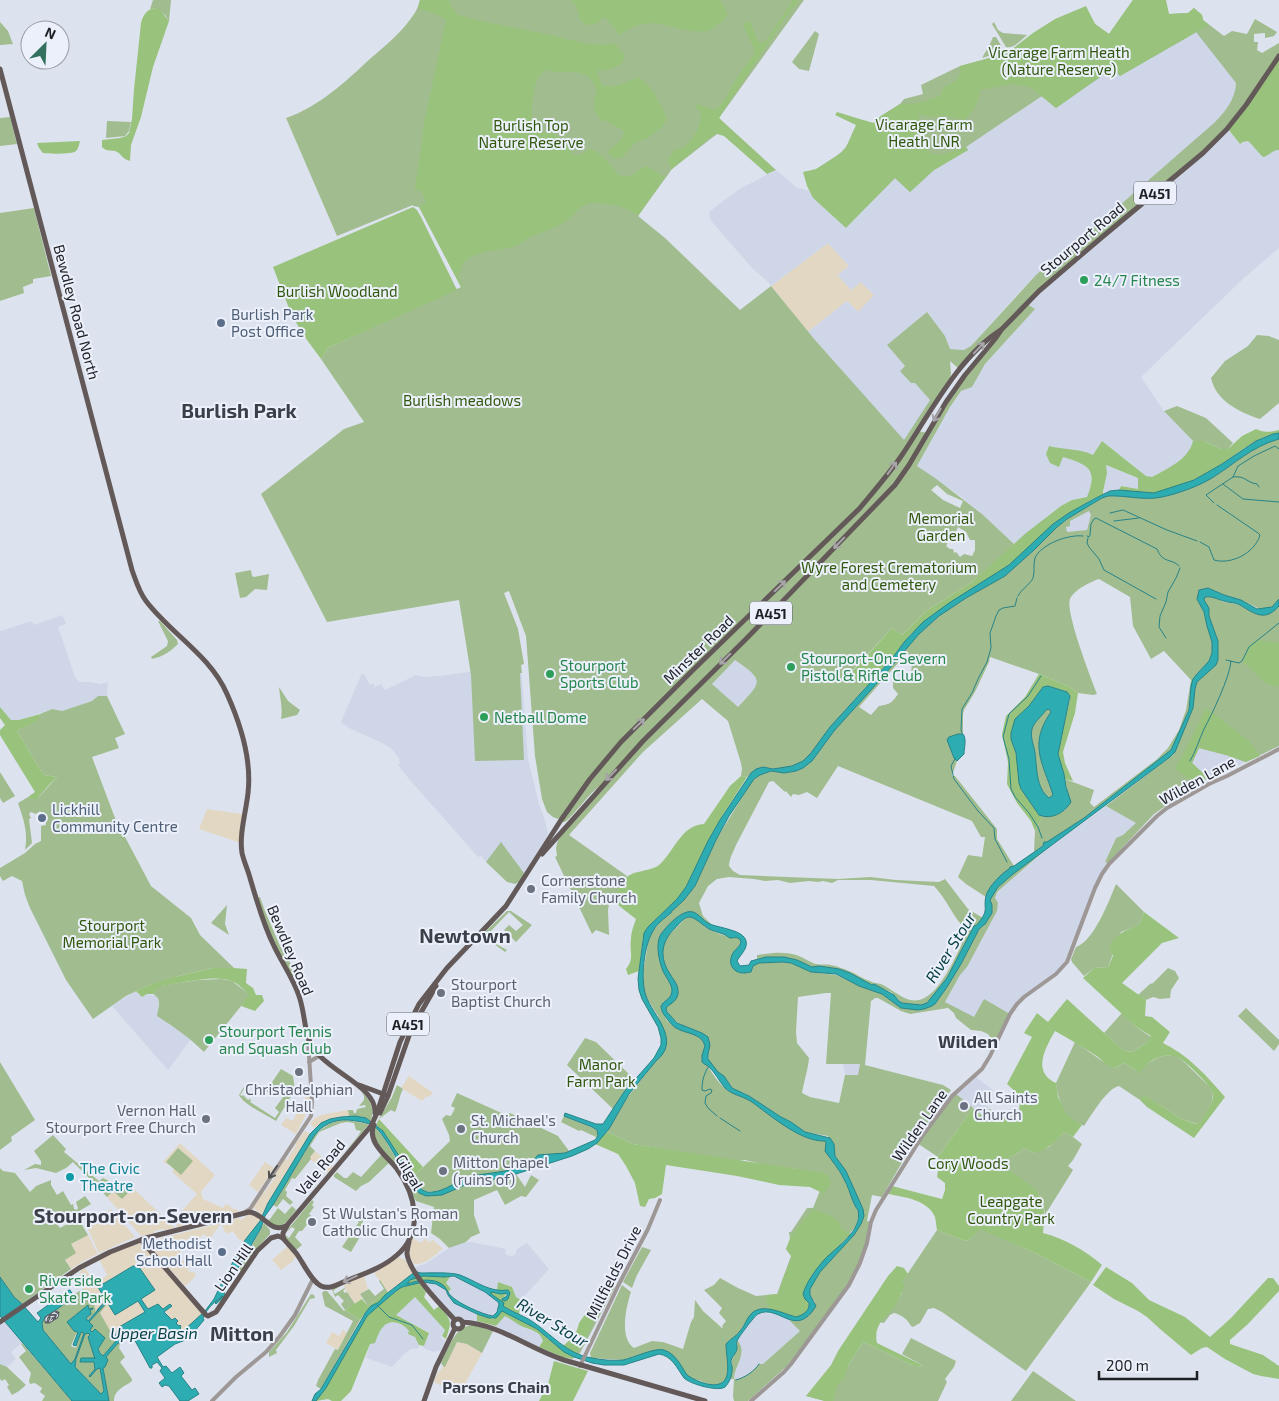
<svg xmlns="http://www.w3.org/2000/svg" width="1279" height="1401" viewBox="0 0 1279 1401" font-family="'Exo 2',sans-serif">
	<rect width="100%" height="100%" fill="#dde3ee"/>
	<g fill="#e2d7c3">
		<path d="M828,243l21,23 -11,9 13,15 10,-8 14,14 -17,16 -11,-11 -39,31 -37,-46z"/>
		<path d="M207,809l35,5 -2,22 1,7 -42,-14z"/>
		<path d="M409,1076l24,17 -4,4 -2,-1 -5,5 -21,-13z"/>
		<path d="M305,1097h5v15h-3l-11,22 -15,-9 5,-7 7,3 6,-13 1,-6h5z"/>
		<path d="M348,1110l1,6 -19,3 -9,4 -6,5 -5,-4 5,-6 6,-3z"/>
		<path d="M305,1131l5,3 -42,69 -5,12 -10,-7 10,-16 1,1 12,-17 -1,-2 10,-15 2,1 9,-15 -1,-1z"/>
		<path d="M180,1143l35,32 -14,17 2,7 20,9 2,-4 6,2v2l7,2v2l-61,16 -1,-6 -4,-4 11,-8 14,-16 -25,-22 2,-3 -8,-6 -3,-1z"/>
		<path d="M315,1151l18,16 -5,6 -19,-15z"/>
		<path d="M265,1162l9,6 -16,24 -9,-7z"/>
		<path d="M128,1185l6,4 41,39 -10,2v-1h-2l-9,2v2l-13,3 -34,-39 6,-6 15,1z"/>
		<path d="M111,1209l24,28 -36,16 -13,-28z"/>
		<path d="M249,1214l5,1 6,5 -16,22 -7,-4v-2l-5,-5 -3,3 -5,-3 -1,-5 -2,1 2,-4 16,-5 2,2z"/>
		<path d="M221,1223l-11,16 -7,-5 -4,5h-5l-1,-4 -3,1 -6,9 1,2 -9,10 14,7 -2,7 8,2 -2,5 -9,8 -39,-44z"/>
		<path d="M88,1235l10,19 -14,7 -13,8 -6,-10 10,-6 -4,-9z"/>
		<path d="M412,1238l10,5 2,-5 5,4 4,-2 10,9 -4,2 -1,2 -11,8 -8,3h-5l-6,-11z"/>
		<path d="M132,1243l1,3 8,-3 61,71 -19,17 -8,-8v-5l-3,2 -9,-11 -15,1 -7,-11 14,-9 -49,11 -10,11 -3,-11h-4l-5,-11 -5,-7 -1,-6 3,-3 -2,-2 6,-4 6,9 1,9 15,-11 -9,-18z"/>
		<path d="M288,1246l8,10 -4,6 -11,8 -9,-10z"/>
		<path d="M399,1257l6,3 9,13 -26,19 -14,-19z"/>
		<path d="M364,1276l4,13 -8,5 2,5 -7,5 -10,-15v-2l-2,-3z"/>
		<path d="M138,1301l7,11 -26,15 -5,12 -14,-26 8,-10 8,12z"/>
		<path d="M343,1330l4,3 -9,17 -12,-7 6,-11 7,4z"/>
		<path d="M457,1342l10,2 15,9 -16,29 3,3 -6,10 -1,1 -28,-14 4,-11h2l3,-5h2z"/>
	</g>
	<g fill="#ced6e8">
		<path d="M1196,31l40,52 -2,12 -7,15 -13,13 -31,28 -79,68 -52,41 -28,27 -55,61 -5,2 -14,-1 -5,-13 -18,-24 -40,33 18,21 -5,4 15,13 15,17 -26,41 -96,-109 39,-31 11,11 16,-17 -13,-13 -10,8 -13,-15 11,-9 -21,-23 -57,43 -6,-7 -13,-11 -40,-46 -3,-6 1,-5 28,-21 38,-20 20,17 13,4 4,7 33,30 49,-50 15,14 24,-22 34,-20 -2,-3 76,-51 14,12 57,-41 7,9z"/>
		<path d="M1227,129l13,15 8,-3 8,6 3,7 20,-4v98l-35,30 -103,99 23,34 29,30 -1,7 -5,6 -19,15 -16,8 -6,-1 -44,-35 -8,15 -5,-3 -29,-4 -11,-3 14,10 16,6 7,4 5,6v13l-4,12 -15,3 -58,44 -32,-30 -22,-18 -43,-30 33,-59 11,-16 10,-4 14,-23 50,-55 -8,-5z"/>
		<path d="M1105,465l33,13v11l-17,-3 -2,4 -9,1 -6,4z"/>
		<path d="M1089,510l2,5 -4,15 -20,2 -1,-5 3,-6z"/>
		<path d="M62,615l4,9 -8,3 17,50 4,5h11l10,2 8,-2 -1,14h-9l-6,5 -30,10 -10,-2 -33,11h-8l-11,-13v-76l32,-10 2,4z"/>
		<path d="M735,660l16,11 5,6 2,6 -3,6 -18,18 -26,-23z"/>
		<path d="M521,665l7,94 11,45 6,16 3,13 -2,5 -22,35 -23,-30 -15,19 -5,-6 -3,1 -69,-78 -11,-14 2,-2 -1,-5 -8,-10 -11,-6 -31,-14 -8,-6 20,-47 3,-1 6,11 3,-2 2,4 6,-3 4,6 31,-15 8,2 15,-1z"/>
		<path d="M1199,748l27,7 20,7 -36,18 -19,-17z"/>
		<path d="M1106,806l31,17 -14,12 -7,3 -4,7 -7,17 4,2 -7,10 -37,90 -41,33 -14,17 -36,4 -29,-16 15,-27 7,-8 30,-56 1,-8 -3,-4 2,-7 48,-42z"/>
		<path d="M136,991l6,6 5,-3 9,2 4,8 -3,12 34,23 -23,31 -56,-64z"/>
		<path d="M843,1064h17l-2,11h-13z"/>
		<path d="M975,1076l18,14 -9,12v2l6,5 -6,8 -29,-24z"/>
		<path d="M471,1242l35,7 -1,5 5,2 5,-1 2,-6 10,-6 22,26 -28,31 -5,-3 -4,-10 -7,-3 -7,-1 -1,7 -15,-4 -23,-12 -38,-1 -4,-1 -1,-5 11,-4 22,-15 11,-5z"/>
		<path d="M454,1276l35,19 9,7v5l-4,8h-7l-9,-3 -28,-17 -2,-3 3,-3 -5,-5 4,-7z"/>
		<path d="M423,1282l9,1 11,5 8,11 8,6 18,9v7l-16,-3 -8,-3z"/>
		<path d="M415,1297l30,33 -4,7 4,4 -4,9 -7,2 -11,-4 6,-16 -34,-17z"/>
		<path d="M762,1313l12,1 15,6 11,11 -37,33 -19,13 -5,2h-5v-6l8,-19 -1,-9 -4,-5 16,-22 5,-4z"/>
		<path d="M505,1315l17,12 12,4 8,6 1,4 -4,6 -43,-21z"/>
		<path d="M5,1321l17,22 -11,9 5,7 -9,8 -7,-3v-39z"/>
		<path d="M394,1322l12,5 12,14 1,7 -8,1 -7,5 -12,13 -26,-9 4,-14 12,-17 6,-4z"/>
	</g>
	<g fill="#a1bc8f" fill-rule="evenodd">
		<path d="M153,0h18l-2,21 -4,-6 -10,-7 -5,1z"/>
		<path d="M420,0h384l-85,118 6,6 -8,10 -45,35 -34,47 27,22 75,72 31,-24 44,54 89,100 26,-40 -15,-17h-4l-11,-12 5,-5 -18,-21 40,-33 18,24 5,13 14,1 7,-4 65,-71 27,-24 41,-32 110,-96c11,-11 21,-23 22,-40l-40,-51 -76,44 -7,-8 -57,40 -14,-12 -76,51 2,3 -34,20 -24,22 -15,-14 -47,47 -36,-53c8,-5 28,-17 33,-24 7,-9 7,-21 17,-28l11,3 8,-7 19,-12 4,-5 19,-5 -2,-9 39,-19 43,-11 83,-47 9,16 14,10 24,-34 35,11 1,3 19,-1 6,-5 8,7 1,5 21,16 8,-5 15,3 8,-15 22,13 -3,4 -9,2v-5l-11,1v8h4l-1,8 5,3 17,-10v13l-52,73 -200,175 8,5 -50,55 -13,23 -11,4 -11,16 -33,59 18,12 47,36 32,30 -14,14 -28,24 -46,29 -24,24 -10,-7 -43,46 17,13 -36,40 -19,27 -8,7 -11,5 -19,3 -10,-2 -7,2 -9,8 -6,-1 1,-7 -1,-6 -13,-42 -26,-22 -59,53 -74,83 58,41 -7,10 -5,13h-5l-2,11 1,25 -13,-5 -4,4 -37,-77 2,-1 -1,-8 2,-8 43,-55c-14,10 -23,26 -36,37h-2l-2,-5 -3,2 -5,-2 -6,-5 -5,-13 -7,-43 -9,-120 -17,-45 -5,2 14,36 6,35 -3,1 1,8h-2l4,87 -49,1 -4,-86 -12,-75 -132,22 -66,-128 83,-65 20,-7 -43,-63 7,-11 133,-61 -42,-80 -6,-1v-1l-76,31 -51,-118c33,-11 60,-37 85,-60 14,-12 30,-25 41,-41 4,-5 6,-10 8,-17zM1000,330l-62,83 -11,20 -9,-2 31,-48 2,-9 -1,-13 10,9zM937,485l10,9 16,7 -3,7 -17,-8 -12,-10zM958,527l8,5 4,8h5v10l-3,6 -8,-2 -4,3 -4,-5 -2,1 -1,-4h-3l-4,-3 2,-4 4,-1zM735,660c31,21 26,22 3,47l-26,-23z"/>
		<path d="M0,22l8,9 5,13 -13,1z"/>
		<path d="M994,22l4,8 5,3 24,2c-6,5 -13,14 -21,12l-14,-23z"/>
		<path d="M815,31l4,3 -10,37 -10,-2 -7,-7z"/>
		<path d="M993,37h3l6,10v5l-20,6 8,-14z"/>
		<path d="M10,117l7,27 -17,2v-28z"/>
		<path d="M107,121l24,1 -2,9 -4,5 -19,2z"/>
		<path d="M34,208l17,68 -18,3v4l-10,4 1,6 -24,8v-88z"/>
		<path d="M1257,335l12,1 10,4v63l-19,16c-21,-7 -44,-18 -49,-41l14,-17 23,-15z"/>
		<path d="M1177,406l29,12 27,25 -5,6h-7l-17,-8h-11l-29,-30z"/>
		<path d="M1279,439v160l-7,8 -12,2 -19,-9 -17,-5 -16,-7 -9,2 -2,9 7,13 8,30v11l-3,8 -12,13 -6,12 -2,24 -18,40 -87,68 -50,34 1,-21 8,-15 14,-1 8,-5 2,-19 -2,-12 29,11 -4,13 4,4 62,-47 12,-12 11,-18 7,-20 5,-30 -27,-29 -13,8 -18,-33 -3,-29 -31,-18c-9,3 -25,11 -29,20 -5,13 21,79 27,95l-4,1 -15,-2 -10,-7 -29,-12 -49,-17 -1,5 -14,30 -11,18 -1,4v20l-10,2 -5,2c2,8 3,18 9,23l-5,15h3l42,53v10l17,27c-11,7 -23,18 -28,31l-20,-13 -8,-7 10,-22 14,2 3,-20h-4l-9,-16 -134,-55 -21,32 -10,-6 -8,3 -6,-1 -2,3 -5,-6 -1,1 -12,-11 -4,1 -33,63c-3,8 -6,11 -7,21l4,5 7,4 98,4 32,-2 26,3 43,2 6,-3 23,30 15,9 -5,6 -4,2 -27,52 -17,23 -3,2 -6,2 -19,-2 -11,-11 -24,-9 -17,-10 -11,-4 -20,-3 -7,1 -15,-7 -13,-3h-18l-9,2v-4c14,-2 29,-4 42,1 6,2 12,7 17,8 5,1 10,0 15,1 6,1 13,4 18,6 8,3 14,8 21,10 3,2 7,2 11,3 14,6 25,21 41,15 19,-6 38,-50 45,-68 -14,-13 -20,-32 -33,-45l-63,-6h-33l-6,3 -9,-2 -5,1 -9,-1 -19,2 -12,-3 -13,1 -11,-2 -25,-2 -12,2 -9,7 -9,17 4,13 10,10 -29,-12c-10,7 -23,15 -25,28 -2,9 1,22 5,30 3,7 10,14 8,22 -1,4 -5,6 -9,8 1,3 0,8 1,12 5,20 38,14 41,32l-3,9c6,12 14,26 25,35 7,5 17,6 24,11 20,14 49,41 74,40l1,2v9l18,26 7,16 3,10 4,6 1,3 -3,13 -47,55 -6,13 -25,17 -26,2 -14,21 -12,10c0,8 3,24 1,31 -3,14 -17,10 -26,6 -5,-1 -11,-3 -15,-6 -9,-8 -17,-17 -25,-26l-39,11 -31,-2 -1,-5 32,-68 9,7c-5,15 -12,46 3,56l18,-7 11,1 20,7 8,-27 3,-5 1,-17 8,11 19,17 1,-1 -1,-1 4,-5 -7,-8 3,-5 -18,-18 10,-5 6,-7 18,10 18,8 21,-2 14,-38 -5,-7 4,-10 -1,-7h2l16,-24h6l8,-20 -24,-19 -28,-3 -24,-6 -10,1 -102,-17 -26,-12 20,-34 29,-37c6,-5 9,-12 10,-20l-8,-25 -13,-21 -2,-13 1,-15 4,-23 4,-12 9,-11 10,-7 -1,-2 18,-17 7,-9 21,-46 36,-59 8,-6 11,-4 13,2 12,-2 7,-3 9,-7 22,-30 46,-51 39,-46 20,-18 27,-18 39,-22 29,-26 22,-22 11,-9 35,-21 6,-2c18,-1 36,5 54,1 15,-3 37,-11 50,-19 24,-15 39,-31 67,-39zM1089,511l2,4 -4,15 -20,2 -1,-5 4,-1v-5zM906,654l5,2c2,7 0,13 0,21l-6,4 -6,-3 -6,2v8l5,6c-7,10 -8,10 -19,12l-8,9 -12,-8z"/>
		<path d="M251,570l1,6 2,1 15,-3 -2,16 -12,-1 -9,8 -6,1 -5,-25z"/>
		<path d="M1209,596c7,1 10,4 15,6 4,1 8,1 12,2 17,6 28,19 43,2v140l-33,16 -20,-7 -27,-7 -7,15 16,15 -31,20 -23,16 -46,49 -3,-1 11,-24 7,-3 13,-12 -30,-17 67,-51 5,-10 14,-37 3,-19 2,-7 19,-17 2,-5v-19l-9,-25v-8l-5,-8 1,-3z"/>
		<path d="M158,621h2l17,19 1,4c-8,8 -16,13 -26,15l-1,-2 16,-11 1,-5z"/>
		<path d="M279,687l9,14 12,9 -3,5 -16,4c2,-9 -1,-21 -2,-32z"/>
		<path d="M98,696h9l18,38 -10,4 4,10 -27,9 23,61 36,68 40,32 9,17 34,33h-21l-31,7 -35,11 -21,10 -33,23 -27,-39 -36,-72 -5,-13 -3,-14 -10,-5 -9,5 -3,-5v-8l25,-15 10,-9 6,-3v-15l5,-1 -1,-8 -5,-6 -4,3 -5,-2 -2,2 2,4 -2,1 3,24 -7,7c3,-19 -1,-29 -7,-47l10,-6 3,2 8,-2 18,-20 -13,-2 -3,-4 -24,-40 20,-11 3,-6 12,-5 10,2 30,-10z"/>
		<path d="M1049,709l2,3c-22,33 -9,50 2,83l-4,3c-13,-11 -12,-30 -14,-45 -1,-8 -5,-15 -3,-24 2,-6 10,-14 14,-19z"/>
		<path d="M0,772l15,24 -12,7 -3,-5z"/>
		<path d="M501,842l23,31 -4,8 -5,3 -8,-2 -21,-20z"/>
		<path d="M1045,850l-48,42 -2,6 3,5 -1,8 -30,56 -7,8 -15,27 29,15 10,-18 26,15 -14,31 -8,-11 -7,-3 -10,-1 -15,-12 -2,-5 -6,-5 -38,6 -9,-3 -23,-13h-3l-4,3 -6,64 66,17 12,3 8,5 -36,50 -33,57 -10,-2 -5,26 4,1 -4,21 -18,42 -62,81 -39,35h-14l-1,-5 1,-17h-4l2,-8v-11l4,-8 1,-12c12,13 -3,25 -3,39 9,1 20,-8 25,-15h4l37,-33 -11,-11c16,3 21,-2 26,-18l-4,-5 -2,-8 11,-17 34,-37 9,-16v-10l-8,-18 -9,-20 -11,-15 -1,-10 -6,-10 -23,-4 -14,-10 -10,-5 -35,-23 -14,-6 -8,-12 -6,-4 -9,-11 -1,-9 -6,-19c-14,-6 -30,-9 -36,-25l1,-2 11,-11c0,-13 -5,-14 -10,-24 -11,-23 -4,-32 12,-47 4,-4 7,-9 13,-6 5,1 8,6 12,9 10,6 22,10 33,11l3,3c-1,13 -17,12 -5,28 4,6 8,4 15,3l2,-6 6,-3 24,-1 8,1 20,9 25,3 23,11 23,8 19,14 17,2 6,-1 11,-5 12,-17 14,-23 15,-29 3,-6 6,-5 5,-8 2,-11 -2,-5c6,-18 39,-39 55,-50zM826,993h5l-5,71h34l-2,11h-13l-6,28 -29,-6 -8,-4c2,-12 6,-23 7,-35l-12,-15 -1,-11 2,-35z"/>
		<path d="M1116,884l28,28 -5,13 -18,7 -13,35 -14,1 -10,8 -12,-14 -1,-3 5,-12c18,-6 33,-46 40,-63z"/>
		<path d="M259,897h1l5,14 15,35 17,28 -1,2 -3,1 -18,-32 -8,-18 -9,-29z"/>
		<path d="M227,905l-2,19 4,11 -18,-12z"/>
		<path d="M507,911h4l21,14 -16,17 -12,-12 5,-5 7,6 7,-6 -14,-13 -20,21 6,7 -2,2 14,8 -2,2 -23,-17z"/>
		<path d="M1168,968l7,3 4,7 -8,12 -1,8 -10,1 -7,-2 -7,3 -8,-5 12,-11 3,-1z"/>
		<path d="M222,979l10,2 18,14 -46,57c-14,-14 -30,-25 -47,-36 1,-9 6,-16 -4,-22l7,-8 38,-6z"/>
		<path d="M1246,1008l33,32v4l-5,7 -36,-35z"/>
		<path d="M1122,1013l13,13 16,11 -5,6 -13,9 -9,-1 -20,-18z"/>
		<path d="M585,1038l11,4 39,38 -14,16 -8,13 -46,-44z"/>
		<path d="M1075,1042c8,5 34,25 40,26l9,-5 12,7c15,-6 26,-22 45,-11l29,28 3,7 -1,7 -8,18 -7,5 -18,-6 -12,-9 -23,-13 -4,4 -21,-14c-12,2 -28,30 -35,40 -5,-3 -14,-7 -18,-11 -4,-6 -10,-25 -10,-32z"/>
		<path d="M0,1062l35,58 -24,17 1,4 -12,9z"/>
		<path d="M281,1069l12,7 2,14 -19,31c-10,-6 -33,-17 -37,-26l5,-8 11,8 -2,2 -1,-1v-2l-8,-5 -4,6 2,1 1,-1 5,5 2,-1 1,1 -1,2 25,16 4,-6 -4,-4 14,-19 -3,-2 -6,8 -5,-3 -3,4 -6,-5z"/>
		<path d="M397,1085l6,4c-4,7 -4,15 -8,23l-4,-2 -12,9 13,-22z"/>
		<path d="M361,1091c9,8 15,19 9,31 -5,-6 -13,-6 -21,-6l-1,-6h5l1,3h2l1,-4 9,-2 -1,-2 -6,1 5,-6v-4z"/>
		<path d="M457,1093l49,22 4,-2 48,23 11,15 -6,5 -54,17 -35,6 -39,13 -12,-1 -10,-14 37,-36 -1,-6 -7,-16 4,-4 5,1 4,-8 -4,-2z"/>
		<path d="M955,1093l18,15 -35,49 -21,-14z"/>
		<path d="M564,1116l31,13c4,3 4,6 1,10v-2l-15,-7 -2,1 -18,-9z"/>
		<path d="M345,1120l24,4 -30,36 19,-24 3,-5 -5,-1 -2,-7 -7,-1 -6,1 -22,9 -9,14 5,5 -5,6 1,2 -16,20 -3,-1 -7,12 2,2 -1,4 7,6 -3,3 -7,-6 -6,8 -4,-2 43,-72 13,-9 8,-3z"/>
		<path d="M375,1127l9,11 28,47 12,10c22,2 29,-9 49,-13 14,-4 28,-4 43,-8l9,13 6,-12 8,5 -13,17 -5,-1 -16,9 -8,-15 -23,10v15l6,18 -9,4 -5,5 -17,6 -9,-9 -9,-6 3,-26 -18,-6 -16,-31 -19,-22 -7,-11z"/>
		<path d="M1064,1132l9,5 9,7 -9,16 -5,6 5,4 -28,45c-1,-5 -1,-15 -5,-19 -10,-13 -29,-21 -40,-34l20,-10 4,-4 9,5 16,-6z"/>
		<path d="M53,1135l13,14 -2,3 35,29 4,-3 10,5 15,2 1,7 -7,7 -9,-8 -6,6 -9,-10 -1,-3 -5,-3 -19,-19 -7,6 -10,5 -20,-5 -12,2 11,-6 6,1v-4l-7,-10z"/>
		<path d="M178,1148l15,13 -12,14 -15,-13z"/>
		<path d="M382,1154l8,8 -21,20 -8,4 -5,5 -22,-14v-2l3,-3 7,6h3l6,-6 8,5z"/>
		<path d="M0,1168l3,3 12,2 15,19 6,-6 15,-6v5l6,10 6,-4 8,14 2,-1 1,5 3,1 1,-2 -2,-6 9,-6 6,8 -34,20 3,4 18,-10 10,17 -17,9 5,9 -11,7 6,9 -49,35 -8,-7 -14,-20z"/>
		<path d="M312,1200l2,2 -2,3 2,2 -5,7 4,3 -11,14h-3l-4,6 7,8 -6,5 -11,-13v-2l4,3 6,-9 -3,-2 -7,6z"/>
		<path d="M292,1206l4,4c-5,6 -12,19 -21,16 -3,-1 -5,-4 -7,-6l2,-1 8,-11 7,6z"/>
		<path d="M355,1213l7,6 1,2 -2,7 3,2 -13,22 -9,-5 17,-25 -5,-4z"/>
		<path d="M264,1223l6,7v4l-12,13 -16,24 -3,-1z"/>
		<path d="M980,1228l57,26 54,28 -2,3 -63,86 -84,-59 -8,-4 -6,1 -8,14 -7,4 -2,-1c-4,-7 -9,-11 -17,-13l-4,2 -6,8 -5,-1 15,-16 8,-13v-11l35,-52 28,11 4,-1z"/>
		<path d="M642,1247l9,3 -14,25 -5,13 -9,-6z"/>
		<path d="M608,1277l5,4 2,6 -36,68 -10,-5z"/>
		<path d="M380,1280l7,11 -19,15 -8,-12 9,-5 6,7 9,-7 -5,-8z"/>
		<path d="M343,1284l-10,7 2,3 11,-7 -3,4 2,2 2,-1 8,12 -10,6 15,10 -39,69 -5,-3 2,-6 17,-31 3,1 15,-29 -28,-15 -3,-13 2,-2h3l17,20 1,-1 -4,-6 3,-3 -6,-6 -3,2 -3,-7 1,-2z"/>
		<path d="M83,1289l6,12 4,-1 3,12 -9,9 -1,-3 5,-4 -2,-5 -15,22 4,1 -1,2h-1l-5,12 5,2 5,-16 3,1 -9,26 -4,5 -28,-34 -1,-7 1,-4 29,-21 1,-3z"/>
		<path d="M311,1294l3,1 1,3 -5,1 -16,27 -18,24 1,3 -8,4v-5l18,-20z"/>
		<path d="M107,1302l1,1 -8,10 16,28 -13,15 -5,-7 7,-11 -15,-8 -1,-8z"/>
		<path d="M474,1325l19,6 -11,22 -15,-9 -10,-2 -12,25 -2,-1 -2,-3c7,-14 14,-38 33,-38z"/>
		<path d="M88,1332l2,3 -2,2 6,18 1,4 -14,3h14v7l-6,7 8,-7 3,-1 4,23 -3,3 -26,-27 1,-8 9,-26z"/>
		<path d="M911,1338l45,23 -2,6 -9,12 2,3 -9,19h-113l-19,-5 7,-7 35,-23 15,-24 49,23 9,2 1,-2 -20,-11z"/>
		<path d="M118,1342l2,1 -1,5 6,9 -5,5 12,17v2c-8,6 -18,9 -18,20h-5l-6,-33 2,-11z"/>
		<path d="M22,1343l50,58h-30l3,-5 -5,-4 2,-4 -7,-5 -5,1 -1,-3 2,-8 -12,-16 7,-6 -5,-7z"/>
		<path d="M0,1364l7,3 19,18 -7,6 -7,4 -5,-8 2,-2 -4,-6 -3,2 -2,-2z"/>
		<path d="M1033,1371l43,30h-65z"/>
	</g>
	<g fill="#99c37d">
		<path d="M420,0h29l2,6 7,9 23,6 60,12 48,11 15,1 8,-2 5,3 8,10c-3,11 -15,15 -26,14l-2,3 5,12c12,3 16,1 27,-4 1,0 7,-3 8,-3 11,-1 27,32 30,41l-5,8 -14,11 -12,4 -14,15 -8,2 -7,-7 15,-13 2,-8 -19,-11 -4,1 -7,-11v-10l3,-9 -3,-8 -6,-7 -11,-4h-20l-12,-2 -7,7 -3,9 -3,17v17l8,11 6,2 5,-1 12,8 10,15h7l10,-6c15,4 20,19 32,28 5,0 10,-2 15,-5 4,-3 5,-5 10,-6l18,11 -27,39c-3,-2 -6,-5 -9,-6 -9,-5 -33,-9 -42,-6 -11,4 -16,16 -27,21 -10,4 -21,9 -32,13 -4,3 -8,6 -13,8 -15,5 -39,4 -51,16 -3,4 -3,9 -6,14l4,9 -1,2 -42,-80 7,-5 -5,-12 -6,1c2,-21 7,-41 8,-63l23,-108c-5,-5 -20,-9 -28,-12z"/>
		<path d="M570,0h150c7,12 12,16 -2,24 -2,2 -3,4 -6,5 -13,8 -44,-5 -60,-6 -12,0 -23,5 -32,12l-15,-18 -10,7 -8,1 -7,-5 -4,-15z"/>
		<path d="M793,0h6l-16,21 -64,97 57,52 -9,4 -43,-38 -7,-2 -8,4 -37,31 -5,-9 8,-11 9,-1c10,-11 17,-20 17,-36l-5,-4 1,-4 17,6c12,-7 12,-15 19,-26 6,-10 14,-20 21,-30v-6l-11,-23 4,-3h4l6,18 4,4 6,-4z"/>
		<path d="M1133,0h33l3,14 19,-1 6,-5 8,7 1,5 6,5 -89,51 -7,-8 -57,40 -26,-21 -18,-3 -32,6c-1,14 -6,21 -16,30l-18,-4 -13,1 -15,-3 4,20v11l10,9 10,1 24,-8 2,3 -34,20 -24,22 -15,-14 -49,50 -33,-30 -6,-12 -4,-14 13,-3 25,-16 5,-5 10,-23 -21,-10 2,-3 36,11 8,-7 19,-12c10,2 30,-4 40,-8l4,-9c12,-6 17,-7 16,-21l47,-13 26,-20 22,-14 31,-13 9,18 14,10z"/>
		<path d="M155,8l5,2 9,11 -16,46 -12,50 -10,28 -1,16c-10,-3 -8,-8 -15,-10 -6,-1 -8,1 -13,-4v-7l18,-2 6,-2 3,-3 3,-14 2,-30 7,-66c2,-8 6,-14 14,-15z"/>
		<path d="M1279,56v94c-7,0 -10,6 -16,7 -6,-5 -9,-11 -15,-16l-5,1 -3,2 -12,-15z"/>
		<path d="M80,141c-1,4 -2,10 -6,11 -4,2 -26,2 -31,1l-4,-5 -2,-5z"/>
		<path d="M413,207l4,3 4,7 36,73 -129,58 -7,11 -14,-19 -15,-24 -19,-49z"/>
		<path d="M1256,429c9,4 14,3 23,1v3c-21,3 -38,18 -54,29 -18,13 -49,28 -71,31 -11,2 -24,-2 -35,-3l2,-4 17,3v-11l-32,-13 1,8 -4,19 1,3 -11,4 -33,20 -51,46 -79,52 -20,18 -20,26 -24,26 -17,-12 43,-47 10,7 24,-24 46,-29 54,-49 35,-27 11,-6 15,-3c11,-28 2,-32 -24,-40l-4,10 -9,-4 -4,-9 3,-8c14,4 31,2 44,9l9,-14 44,35 6,1c15,-8 37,-18 41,-36h11l17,8h7l14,-13z"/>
		<path d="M1258,640l21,3v43c-18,1 -22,-17 -36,-23l5,-17z"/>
		<path d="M1039,674l29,12 10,7 -3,20 -12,39 2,11 8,18 -8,-2 -7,-25v-5l12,-50 -3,-7 -19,-6 -5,1 -14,19 -14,13v29l6,41 18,26 4,1 -8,15 -4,-10 -14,-18 -10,-19 1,-22 -6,-28 4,-18 19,-19z"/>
		<path d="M0,707l11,13h8l21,-6 -2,6 -21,11 24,40 3,4 13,2 -8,8 -12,14h-6l-3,-2 7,-5 -35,-57v-5l5,-5 -5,-7z"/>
		<path d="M1206,708l43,33 11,15 -14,6 -20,-7 -27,-7 -7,15 16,15 -10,6 -23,-15 2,-5 5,-7z"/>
		<path d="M741,776l6,1 -23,36 -16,28 -22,46 -9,12 -29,28 -5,11 -4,33 -11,4 -2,-6c9,-11 3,-17 5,-30 0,-7 3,-14 5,-20l-13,-10 -6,-5 -2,-5c2,-8 5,-15 11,-21 7,-8 24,-6 33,-13 15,-13 22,-40 45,-41l26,-38z"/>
		<path d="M1144,912l35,26 -17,5 -40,40 24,17 -1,16 7,1 18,15 -7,11c25,12 44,33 62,54l-31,41 -47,-31 -7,-7 3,-5 24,14 12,9 17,6c8,-3 8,-9 12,-15 2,-4 6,-10 5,-15 -1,-8 -25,-30 -32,-35 -16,-9 -33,1 -42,15l-3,-4 -12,-7 -9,5c-7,-1 -12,-7 -17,-11 -14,-9 -28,-18 -43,-26 -9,16 -24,41 1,52l2,14 9,18 15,10 -9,12 -9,-5c-9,10 -17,19 -31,21l-9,-5 -4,4 -19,10c6,7 10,10 18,15 26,18 27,24 24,56 21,5 43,18 59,32l-11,17 -54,-28 -57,-25 -11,11 -4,1 -28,-11c-1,-4 -1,-9 -2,-13 -7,-17 -31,-20 -47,-23l4,-8 50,13 3,-9v-7l-8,-6 2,-13 -1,-7 35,-49 11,9 6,-8c13,9 16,12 29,2 2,-15 -1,-17 -12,-27l25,-47 -8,-4 13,-20 11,9 19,-23 57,52 9,1 13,-9 5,-7 -16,-10 -52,-48 11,-10 14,-1 5,-11 -4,-9c7,-13 16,-17 30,-22z"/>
		<path d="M213,968h21l13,1 -1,14 7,5 3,7h6l2,6 -9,10 -14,-5 8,-11c-5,-5 -11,-12 -18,-14 -17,-7 -52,3 -70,5l-8,8h-6l-5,3 -6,-6c24,-12 51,-17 77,-23z"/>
		<path d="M379,1119l44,48 -10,10 -30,-46 -7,-6z"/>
		<path d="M607,1132l26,12 191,29 4,3 3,7 -7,11 -14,-7 -31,-2 -42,-9 -71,-11 -4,29 -7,4 -6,1 -4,8 -5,-1 -5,-23 -9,-17 -8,-12 -23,-10z"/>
		<path d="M813,1209c13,7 24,4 29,20l9,5 -28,27 -17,25c2,15 9,26 -10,31l-25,-7 -5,-7 1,-8 12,-1 4,-15 9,-22 -6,-8 5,-13z"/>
		<path d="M897,1266l7,2 4,6 -6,8 3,2c-3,8 -6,16 -11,23 -9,11 -21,18 -17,36l45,22 -1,2 -7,-1 -51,-24 -15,24 -4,12 -7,8 -4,15h-8l-19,-5 25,-31 7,-14 50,-75z"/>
		<path d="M1106,1267l26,16 17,17 36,17 25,20 21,-19 37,-40h5l6,8v5l-31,33 -18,16v4l33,11 16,11v13l-18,-3 -8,-2 -28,-15 -18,-12 -5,1 -11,7 -31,-26 -13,-12 -9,-6 -24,-12 -21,-14z"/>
		<path d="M423,1276l27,1 -4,6 5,6 -3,3c-8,-15 -28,-13 -41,-8l3,-4z"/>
		<path d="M611,1277l1,5 -27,57 -10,15 -12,-8c8,-7 14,-12 16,-23z"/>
		<path d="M498,1282l14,5 4,10 5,3 -2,15 -17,-9 1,-3 -12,-9v-2l8,2 8,-1 -5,7 8,-7 -2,-3 -5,2 -6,-2z"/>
		<path d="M419,1283l7,9 -2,5 10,13 5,-4c13,15 13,15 7,33l-4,-3 3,-6 -30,-33 -19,18 33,18 -5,13 -5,-1 -4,-8 -7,-3 1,-3c-6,-8 -19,-13 -26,-4 -4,4 -6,11 -8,16l-5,1 -19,47 -10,10h-9l-4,-2 -12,2 10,-13 41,-72 29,-25 6,-4z"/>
		<path d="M387,1291l1,1 -9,10 -8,5 -5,5 -6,8 -15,-10 17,-11 6,7z"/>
		<path d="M502,1310l35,19 11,10 26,18 -1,2 -11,-2 -23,-10 4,-6c-3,-10 -12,-11 -20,-14 -6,-3 -12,-8 -18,-11l-9,10 -19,-5v-7l16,5z"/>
		<path d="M554,1361l34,10 -15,30h-34l9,-17z"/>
	</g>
	<g fill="#2dadb2" stroke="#288387" fill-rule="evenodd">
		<path d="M1279,433v6c-28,8 -43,24 -67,39 -13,8 -35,16 -50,19 -18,4 -37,-2 -54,-1l-6,2 -35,21 -11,9 -22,22 -29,26 -39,22 -27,18 -20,18 -39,46 -46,51 -22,30 -9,7 -7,3 -12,2 -13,-2 -11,4 -6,4 -25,37 -13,24 -21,46 -11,14 -13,12v1c-7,6 -13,9 -18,18 -9,15 -13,48 -7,65 7,20 36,44 10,65l-27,33 -20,35 -12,14 -9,6 -16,7 -56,18 -15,4 -29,4 -30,13 -16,1 -7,-3 -4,-4c-11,-15 -28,-53 -41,-63 -7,-4 -18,-5 -26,-6 -14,-1 -26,5 -34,16l-41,69 -8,11 -4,12 -37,65 2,2 -10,9 -1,-1 8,-7c-8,5 -16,12 -20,22l1,2 -16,19 -13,5 -18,13 6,10 3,-1 6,7 8,-6 4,6 -3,3 11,14 3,-2 4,6 -11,7h-8l-11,-15 -4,-1 -3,2 -3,-4 6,-5 -5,-7 2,-3 -5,-6 -5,3v3h-2l-17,-31 -3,-2 -9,8h-3l-12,14 2,3 -3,7 -2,1 6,33h-37l-72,-85v-39l14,20 8,7 16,18 3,-4 -4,-5 32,-23h1l3,5 -1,3 -28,21 -2,4 1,7 28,34 4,-5 9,-26 -3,-1 -5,14 -3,-1 5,-13 -4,-1 -7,-9 21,-17 1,4 4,-1v1l-3,1 1,4 -5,4 2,3 18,-20 -8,-14 35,-21 6,1 16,23 -14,9 7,10 10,-5 5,5 7,-5 2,2 -8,6 8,8 3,-2 3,3 -2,2 3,3 1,-1 1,2 -1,1 3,3 22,-20 9,-12 10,-21 21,-38 15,-19 8,-18 42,-69 11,-11 9,-4 11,-2 14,-1 11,2 17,13 36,56c4,4 8,6 14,5 12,-1 24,-11 36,-15 21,-6 54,-3 69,-22l27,-2 30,-13 3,-4 -1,-6 -5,-3 -28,-11 1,-3 31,11h7l21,-32 30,-34 7,-13v-7l-3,-11 -16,-28 -3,-9 -1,-11 6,-46 4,-6 29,-28 9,-12 22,-46 12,-21 31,-47 5,-4 7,-2 10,2 19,-3 11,-5 8,-8 19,-26 60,-66 15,-20 18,-19 26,-19 60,-38 44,-41 16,-11 25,-14 16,-8 9,-1 35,3 40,-13 28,-16 34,-23 17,-7zM138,1301l7,11 -26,15 -5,12 2,2 -13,15 -3,-3 -2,-4 7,-11 -10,-9 -3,3 -2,-2 3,-4 -4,-4 18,-20 8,13zM88,1333l2,2 -2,2 7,22 -1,-1h-13l-1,4h14l1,7 -6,7 1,1 7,-8 3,-1 4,23 -3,3 -26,-27 1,-8 9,-25z"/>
		<path d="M1208,588l16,7 17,5 16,9 15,-2 7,-8v7c-14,16 -24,8 -39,-1 -5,-3 -11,-2 -16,-4 -8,-2 -11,-5 -19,-4l-1,3 5,8v8l9,25v19l-2,5 -19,17 -2,7 -2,19 -18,44 -5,5 -157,117 -15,13 -8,13 2,5v8l-7,11 -6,5 -3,6 -15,29 -14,23 -12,17 -3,2 -8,3 -6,1 -17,-2 -19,-14 -23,-8 -23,-12 -25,-2 -20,-9 -8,-1 -24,1 -6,3 -2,6c-6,1 -10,2 -15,-1 -6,-4 -7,-11 -3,-18 3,-5 7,-5 8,-12l-3,-3c-3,-1 -5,0 -8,0 -2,-1 -4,-3 -7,-4 -5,-2 -10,-3 -14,-5 -6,-3 -13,-12 -20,-12 -5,0 -11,8 -14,11 -14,14 -16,29 -5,46 4,7 9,11 8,20 -2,9 -8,9 -12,14l1,4 10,11 25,10 6,4 2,8 -2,9v5l10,13 6,4 8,12 17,8 32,21 10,5 14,10 25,6 4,6 1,12 11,15 17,38 1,7 -3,8 -7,11 -34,37 -10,17v6l6,11c-20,34 -38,-3 -58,8 -3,1 -20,24 -21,27 -1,2 0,5 0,7 0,5 -6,9 -6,14 0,3 2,5 1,8 0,6 -3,13 -7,17 -7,5 -35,-3 -41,-9 -7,-10 -12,-22 -25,-24l-35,11h-20l-12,-2 -18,-6 -10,-5 -27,-23 -35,-18 -6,7h-7l-12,-4 -23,-11 -6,-8 -2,-5 -10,-6 -13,-2 -21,5 -6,4 -29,25 -41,72 -10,13h-4l3,-7 6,-5 45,-77 5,-6 8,-4 6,-7 27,-21 5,-2 4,1c10,0 30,-1 39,2 16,6 30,18 48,15l2,3 -2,6 -3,2 -3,-1v-1l5,-3v-3l-6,1 -10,-2v2l13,9 -1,3c9,6 19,9 27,14 22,14 36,34 62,38 10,2 22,3 31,2 10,-2 33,-13 41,-10 12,4 17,16 23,25 10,7 36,18 40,0 2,-8 -1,-23 -1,-31 4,-5 11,-8 14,-13 5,-5 6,-12 11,-17 11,-12 33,0 45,3 7,-2 14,-6 13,-14l-4,-4 -2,-5c3,-11 13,-25 21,-34 12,-13 39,-29 34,-50 -6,-7 -8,-20 -13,-29 -5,-11 -13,-20 -20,-30l1,-8 -1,-2c-24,1 -54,-25 -73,-39 -9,-6 -20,-7 -27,-14 -6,-7 -10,-16 -17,-22 -2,-1 -4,-2 -6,-4v-7l3,-9c-3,-13 -19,-12 -29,-18 -3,-2 -6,-5 -8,-8 -4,-5 -7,-9 -7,-14 2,-5 8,-6 10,-11 4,-8 -5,-17 -8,-24 -4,-10 -8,-28 -2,-37 6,-8 16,-19 26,-22 10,-3 15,9 23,12 9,4 34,6 36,17 2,8 -6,14 -9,20l3,5 9,-1 2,-4 15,-4h18l13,3 15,7 7,-1 20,3 11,4 22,12 2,-1 20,11 5,6 3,2 19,2 6,-2 20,-25 27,-52c7,-3 1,0 6,-5 9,-12 3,-13 6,-25 2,-9 16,-23 23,-27l1,-2 4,-1 29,-20 1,-4h3l37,-24 87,-68 18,-40 2,-24 2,-7 4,-5 12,-13 3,-8v-11l-5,-16 -3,-14 -7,-13 2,-9zM423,1276l21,1 10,-1 31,16 13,10 1,2 -2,8 -4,4c-12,-2 -33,-12 -42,-20 -3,-3 -4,-7 -7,-10 -10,-9 -26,-6 -37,-2l3,-4z"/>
		<path d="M1048,686l19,6 3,4 -12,58 6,20 2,13 5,15c-7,11 -19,18 -32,13l-18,-26 -2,-6 -3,-30 -5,-14v-6l4,-14 14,-13 14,-19zM1049,709l2,3c-23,33 -8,51 2,83l-4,3c-13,-10 -12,-30 -14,-45 -1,-8 -5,-15 -3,-24 2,-7 10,-13 14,-19z"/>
		<path d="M958,734h5c4,5 1,14 1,20l-7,7 -3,-3 -7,-18 2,-3z"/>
	</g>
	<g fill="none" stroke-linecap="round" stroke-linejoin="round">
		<g stroke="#288387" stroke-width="1">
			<path d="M1233,477c12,-2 14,6 24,7l2,3"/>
			<path d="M1223,484l20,15 36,3"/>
			<path d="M1214,503l-8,-8 27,-18 5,-11 16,-10 21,-10 4,3"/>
			<path d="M1110,513l13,-3 44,20 30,11"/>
			<path d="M1114,521l25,-3"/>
			<path d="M1087,536l2,1 1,-2 1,-11 3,-5 2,-1 61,31c1,2 2,5 4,7 5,6 13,4 18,10"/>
			<path d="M1088,538l-1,5 2,4 10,12 5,11 52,29"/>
			<path d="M1200,542l9,5 5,13c17,5 41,-7 46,-25l-2,-2 -41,-28"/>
			<path d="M1018,596c3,-7 12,-11 15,-18 2,-6 0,-14 2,-20 6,-14 34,-24 48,-22"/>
			<path d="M1166,638l-7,-11 1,-11 6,-14 2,-10 8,-14 4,-10"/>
			<path d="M1226,660l13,3 3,-2 7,-14 30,-24"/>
			<path d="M1041,676l-13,20 -19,18 -6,23 6,22 2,30 4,8 14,16 9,14 4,11"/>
			<path d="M962,733l-1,-3 1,-21 10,-16 7,-16 8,-15 4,-14 -1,-15 6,-17 3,-6 4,-2 12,-2 2,-8"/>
			<path d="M955,759l-4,7 3,13 24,32 16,17 1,11 12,23"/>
			<path d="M1190,761c6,-10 9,-21 14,-32 8,-15 26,-52 27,-68"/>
			<path d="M709,1066c-5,7 -7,15 -7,24l3,1 5,-2 2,1 -1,3 -5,3 -1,7 3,5 9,8"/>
			<path d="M720,1118l20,13"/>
			<path d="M377,1305l12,12 23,8 11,14"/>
			<path d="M97,1310l9,-10"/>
			<path d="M736,1380c8,-2 19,-9 23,-16"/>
		</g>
		<g stroke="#9d9796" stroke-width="4">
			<path d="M309,1062l10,-6"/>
			<path d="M245,1212l5,-3 61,-93 1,-14 -4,-62"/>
			<path d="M580,1366l39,-82 29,-55 12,-29"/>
			<path d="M212,1401l24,-24 30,-25 14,-16 15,-21 18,-36"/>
			<path d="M751,1401l33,-29 7,-8 58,-79 11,-22 7,-20 4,-21 5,-12 47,-75 29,-39 30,-27 8,-13 20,-42 7,-10 7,-7 32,-23 11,-12 28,-74 7,-14 7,-10 48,-48 10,-8 42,-24 18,-8 52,-27"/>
		</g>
		<g stroke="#635958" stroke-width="5">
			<path d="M0,69l132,501c4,11 7,22 14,31 25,33 64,54 81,93 14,31 25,65 21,99 -2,19 -9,41 -6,60 2,9 6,17 8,25 7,23 13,46 24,68 8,17 19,32 25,50 5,14 5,28 9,41 9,33 69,46 67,76"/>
			<path d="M542,854l101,-113 104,-103 148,-153 14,-20 37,-63 19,-27 30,-36 6,-9 38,-39 62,-53 102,-85 24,-24 19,-24 33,-49"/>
			<path d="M359,1085l27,10"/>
			<path d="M380,1113l8,-17 23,-66 25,-44"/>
			<path d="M283,1238v-5l5,-9 83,-98 6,-13 23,-71 19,-38 28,-36 59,-62 55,-86 29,-41 31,-37 72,-72 166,-161c15,-18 30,-35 43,-54 27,-40 58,-100 99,-125"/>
			<path d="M283,1238c4,5 9,10 13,15 7,9 15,28 25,33 6,3 12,1 18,-2 20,-9 41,-14 58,-29 27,-23 19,-60 0,-86 -9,-12 -31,-27 -23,-44"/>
			<path d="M141,1240l65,75 2,1 8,-4 41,-61 14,-13 7,-2 5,2"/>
			<path d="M409,1242c-1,4 -2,8 -2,12 3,20 34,51 48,66"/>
			<circle cx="458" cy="1324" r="5"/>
			<path d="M0,1322l79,-54 31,-16 36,-14 103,-26c15,1 21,22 37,14"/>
			<path d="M462,1322c38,2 67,27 102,38l141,41"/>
			<path d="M424,1401l12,-34 19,-39"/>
		</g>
		<g stroke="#5b5f65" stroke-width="3">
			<path id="rail" d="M47,1317l-1,3 2,2c3,-2 4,-6 6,-9l3,1 -1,2 -8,1 -2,1v4h3l8,-5 1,-4 -3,-1 -8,5"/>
		</g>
		<use href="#rail" stroke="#ebf0fb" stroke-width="1" stroke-dasharray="4" stroke-linecap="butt"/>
	</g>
	<defs><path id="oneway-shaft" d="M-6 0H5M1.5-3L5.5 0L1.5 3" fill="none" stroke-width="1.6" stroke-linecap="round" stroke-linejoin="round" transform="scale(1.25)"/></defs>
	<g stroke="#a7a4aa">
		<use href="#oneway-shaft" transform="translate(979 348) rotate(-46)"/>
		<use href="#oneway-shaft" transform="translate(937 415) rotate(120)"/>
		<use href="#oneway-shaft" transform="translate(892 468) rotate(-54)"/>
		<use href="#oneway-shaft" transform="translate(839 543) rotate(134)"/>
		<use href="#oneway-shaft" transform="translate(780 586) rotate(-44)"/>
		<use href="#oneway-shaft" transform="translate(725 659) rotate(135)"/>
		<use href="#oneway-shaft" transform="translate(639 724) rotate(-44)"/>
		<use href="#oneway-shaft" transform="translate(611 775) rotate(133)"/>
		<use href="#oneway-shaft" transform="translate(350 1279) rotate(156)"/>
	</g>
	<use stroke="#515052" href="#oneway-shaft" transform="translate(273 1172) rotate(124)"/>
	<g fill="#2e9e5b" stroke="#ebf0fb" stroke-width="2">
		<circle cx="1084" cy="280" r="5"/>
		<circle cx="791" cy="667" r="5"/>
		<circle cx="550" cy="674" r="5"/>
		<circle cx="484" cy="717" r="5"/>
		<circle cx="209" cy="1040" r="5"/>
		<circle cx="29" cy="1289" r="5"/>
	</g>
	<g fill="#5c6f8a" stroke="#ebf0fb" stroke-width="2">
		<circle cx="221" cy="323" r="5"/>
		<circle cx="42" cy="818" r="5"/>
		<circle cx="222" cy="1252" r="5"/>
	</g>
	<g fill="#6b7280" stroke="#ebf0fb" stroke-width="2">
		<circle cx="531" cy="889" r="5"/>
		<circle cx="441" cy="993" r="5"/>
		<circle cx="299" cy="1072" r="5"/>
		<circle cx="964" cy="1106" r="5"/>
		<circle cx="206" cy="1119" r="5"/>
		<circle cx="461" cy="1129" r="5"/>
		<circle cx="443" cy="1171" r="5"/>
		<circle cx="312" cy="1222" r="5"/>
	</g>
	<circle fill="#0f9aa8" stroke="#ebf0fb" stroke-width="2" cx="70" cy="1177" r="5"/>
	<g text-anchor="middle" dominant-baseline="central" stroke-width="4" stroke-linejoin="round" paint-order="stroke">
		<g fill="#ebf0fb" stroke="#5c5e64" stroke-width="1">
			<rect x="1134" y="181.5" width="42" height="23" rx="4"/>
			<rect x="750" y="601.5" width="42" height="23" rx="4"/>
			<rect x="387" y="1012.5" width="42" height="23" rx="4"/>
		</g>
		<g font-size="14" font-weight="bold" fill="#1e2024">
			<text x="1155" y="193">A451</text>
			<text x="771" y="613">A451</text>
			<text x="408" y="1024">A451</text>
		</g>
		<g font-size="15" fill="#31570c" stroke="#ebf0fb">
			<text x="1059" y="52">Vicarage Farm Heath<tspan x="1059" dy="17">(Nature Reserve)</tspan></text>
			<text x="924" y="124">Vicarage Farm<tspan x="924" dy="17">Heath LNR</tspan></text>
			<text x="531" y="125">Burlish Top<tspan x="531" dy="17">Nature Reserve</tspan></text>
			<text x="337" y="291">Burlish Woodland</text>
			<text x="462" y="400">Burlish meadows</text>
			<text x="941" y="518">Memorial<tspan x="941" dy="17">Garden</tspan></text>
			<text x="889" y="567">Wyre Forest Crematorium<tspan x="889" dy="17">and Cemetery</tspan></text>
			<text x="112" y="925">Stourport<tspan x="112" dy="17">Memorial Park</tspan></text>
			<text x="601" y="1064">Manor<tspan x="601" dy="17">Farm Park</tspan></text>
			<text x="968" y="1163">Cory Woods</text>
			<text x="1011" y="1201">Leapgate<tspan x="1011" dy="17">Country Park</tspan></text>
		</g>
		<g font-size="15" fill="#1e2024" stroke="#ebf0fb">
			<text transform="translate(1082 238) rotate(-40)">Stourport Road</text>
			<text transform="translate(77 312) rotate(75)">Bewdley Road North</text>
			<text transform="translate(698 649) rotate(-44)">Minster Road</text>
			<text transform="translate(1197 780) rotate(-29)">Wilden Lane</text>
			<text transform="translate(291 950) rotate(67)">Bewdley Road</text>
			<text transform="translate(919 1125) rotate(-55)">Wilden Lane</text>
			<text transform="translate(320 1167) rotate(-50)">Vale Road</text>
			<text transform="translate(410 1172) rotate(59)">Gilgal</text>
			<text transform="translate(233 1267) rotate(-55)">Lion Hill</text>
			<text transform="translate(613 1272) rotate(-63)">Millfields Drive</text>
		</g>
		<g font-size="15" fill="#27864d" stroke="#ebf0fb" text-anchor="start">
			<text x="1094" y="280">24/7 Fitness</text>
			<text x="801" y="658">Stourport-On-Severn<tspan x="801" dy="17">Pistol &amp; Rifle Club</tspan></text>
			<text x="560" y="665">Stourport<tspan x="560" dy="17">Sports Club</tspan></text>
			<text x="494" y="717">Netball Dome</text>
			<text x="219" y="1031">Stourport Tennis<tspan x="219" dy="17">and Squash Club</tspan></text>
			<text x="39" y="1280">Riverside<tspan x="39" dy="17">Skate Park</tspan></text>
		</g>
		<g font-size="15" fill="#4e5e75" stroke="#ebf0fb" text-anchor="start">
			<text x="231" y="314">Burlish Park<tspan x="231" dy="17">Post Office</tspan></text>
			<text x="52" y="809">Lickhill<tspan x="52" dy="17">Community Centre</tspan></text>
			<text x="212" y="1243" text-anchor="end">Methodist<tspan x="212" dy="17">School Hall</tspan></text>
		</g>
		<g font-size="15" fill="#5b616d" stroke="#ebf0fb" text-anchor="start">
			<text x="541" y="880">Cornerstone<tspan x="541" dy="17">Family Church</tspan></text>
			<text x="451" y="984">Stourport<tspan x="451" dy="17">Baptist Church</tspan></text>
			<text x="299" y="1089" text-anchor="middle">Christadelphian<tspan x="299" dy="17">Hall</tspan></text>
			<text x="974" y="1097">All Saints<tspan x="974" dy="17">Church</tspan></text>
			<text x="196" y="1110" text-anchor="end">Vernon Hall<tspan x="196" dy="17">Stourport Free Church</tspan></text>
			<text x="471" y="1120">St. Michael's<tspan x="471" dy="17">Church</tspan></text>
			<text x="453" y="1162">Mitton Chapel<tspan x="453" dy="17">(ruins of)</tspan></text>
			<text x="322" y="1213">St Wulstan's Roman<tspan x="322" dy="17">Catholic Church</tspan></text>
		</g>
		<g font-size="15" fill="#0d838f" stroke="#ebf0fb" text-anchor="start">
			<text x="80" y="1168">The Civic<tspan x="80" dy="17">Theatre</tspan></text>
		</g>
		<g font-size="16" font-style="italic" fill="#0a4245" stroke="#ebf0fb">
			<text transform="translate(950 947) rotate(-58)">River Stour</text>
			<text transform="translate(553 1322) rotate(31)">River Stour</text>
			<text x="154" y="1332">Upper Basin</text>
		</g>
		<g font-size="16" font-weight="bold" fill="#3b3f48" stroke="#ebf0fb">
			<text x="496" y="1386">Parsons Chain</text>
		</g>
		<g font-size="18" font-weight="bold" fill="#3b3f48" stroke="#ebf0fb">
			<text x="968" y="1041">Wilden</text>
		</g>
		<g font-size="20" font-weight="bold" fill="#3b3f48" stroke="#ebf0fb">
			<text x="239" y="410">Burlish Park</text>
			<text x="465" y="935">Newtown</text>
			<text x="133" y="1215">Stourport-on-Severn</text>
			<text x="242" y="1333">Mitton</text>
		</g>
	</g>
	<g transform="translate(45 45) rotate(24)"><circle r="24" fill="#ebf0fb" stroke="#999da5"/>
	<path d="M0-4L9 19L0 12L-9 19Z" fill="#33715e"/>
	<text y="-8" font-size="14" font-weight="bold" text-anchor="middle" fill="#1e2024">N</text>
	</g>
	<path d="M1099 1371v8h98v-8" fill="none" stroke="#1e2024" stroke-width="2.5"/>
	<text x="1106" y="1371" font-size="15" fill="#1e2024" stroke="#ebf0fb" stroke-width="4" paint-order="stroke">200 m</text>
</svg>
